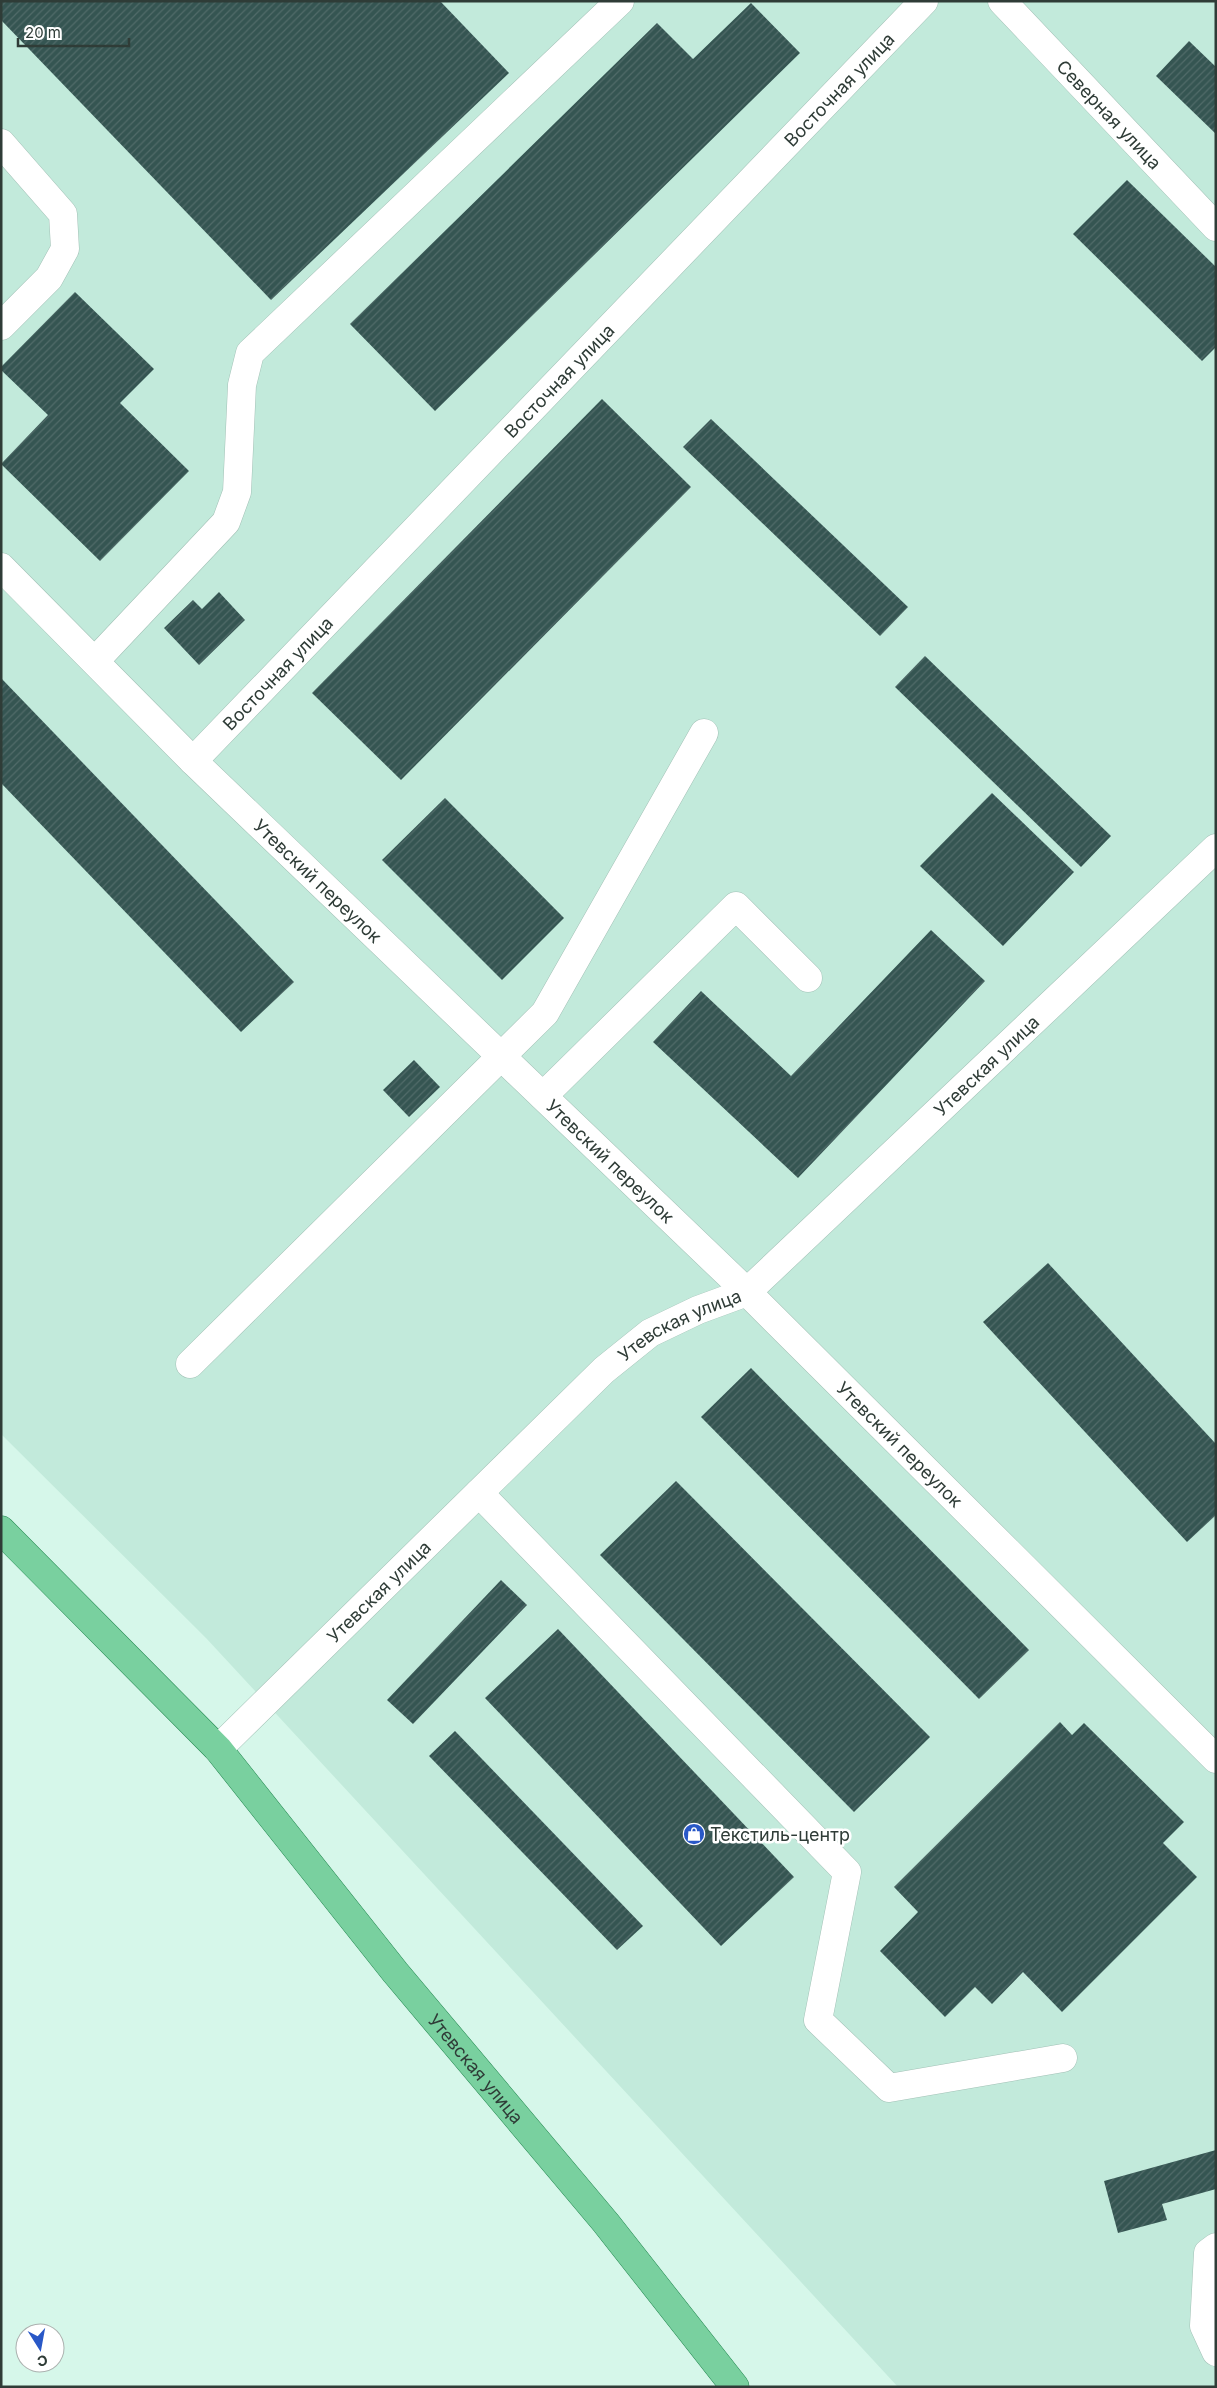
<svg xmlns="http://www.w3.org/2000/svg" width="1217" height="2388" viewBox="0 0 1217 2388" font-family="Inter,sans-serif">
	<defs>
		<pattern id="building-hatch" width="6" height="6" patternUnits="userSpaceOnUse" patternTransform="scale(1.25)"><rect width="6" height="6" fill="#355552"/><path d="M-1 1l2-2M0 6l6-6M5 7l2-2" fill="none" stroke="#516b69"/></pattern>
	</defs>
	<rect width="100%" height="100%" fill="#d6f7ea"/>
	<path fill="#c2eadb" d="M1,1h1215v2386h-318l-692,-749 -205,-204z"/>
	<g fill="url(#building-hatch)">
		<path d="M1,1h439l69,72 -238,227 -270,-280z"/>
		<path d="M751,3l49,50 -365,358 -85,-87 307,-301 36,36z"/>
		<path d="M1189,41l27,26v67l-60,-58z"/>
		<path d="M1127,180l89,87v80l-14,14 -129,-127z"/>
		<path d="M75,292l79,77 -34,34 69,68 -89,90 -99,-97 47,-49 -47,-45v-3z"/>
		<path d="M602,399l89,88 -290,293 -89,-87z"/>
		<path d="M711,419l197,188 -28,29 -197,-189z"/>
		<path d="M219,592l26,28 -46,45 -35,-37 29,-28 9,9z"/>
		<path d="M925,656l186,180 -30,31 -186,-180z"/>
		<path d="M1,678l293,304 -53,50 -240,-249z"/>
		<path d="M992,793l82,79 -71,74 -83,-80z"/>
		<path d="M445,798l119,120 -62,62 -120,-120z"/>
		<path d="M931,930l54,51 -187,197 -145,-136 48,-51 90,85z"/>
		<path d="M414,1060l26,27 -31,30 -26,-27z"/>
		<path d="M1048,1263l168,181v71l-29,27 -204,-220z"/>
		<path d="M751,1368l278,282 -50,49 -278,-282z"/>
		<path d="M676,1481l254,256 -76,75 -254,-257z"/>
		<path d="M501,1580l26,25 -114,119 -26,-24z"/>
		<path d="M558,1629l236,248 -73,69 -236,-248z"/>
		<path d="M1060,1722l12,13 12,-12 100,99 -21,21 34,34 -135,135 -39,-40 -31,32 -17,-17 -30,30 -65,-66 38,-39 -24,-25z"/>
		<path d="M455,1731l188,195 -26,24 -188,-194z"/>
		<path d="M1216,2150v39l-54,15 5,16 -49,13 -14,-52z"/>
	</g>
	<g fill="none" stroke-linecap="round" stroke-linejoin="round">
		<g stroke="#a2c1b6" stroke-width="29">
			<g id="minor">
				<path id="s1" d="M1002,1l214,226"/>
				<path d="M1,143l62,71 2,35 -16,29 -48,48"/>
				<path id="s2" d="M1,567l192,194 554,531 469,467"/>
				<path d="M95,661l131,-139 11,-30 5,-107 8,-32 370,-352"/>
				<path id="s3" d="M193,761l731,-760"/>
				<path d="M543,1096l193,-190 72,72"/>
				<path d="M190,1364l355,-351 159,-280"/>
				<path d="M479,1493l368,379 -29,148 71,68 174,-30"/>
				<path id="s4" d="M218,1749l386,-379 46,-37 48,-23 49,-18 469,-444"/>
				<path d="M1216,2247l-8,6 -4,73 12,26"/>
			</g>
		</g>
		<g stroke="#258851" stroke-width="29">
			<g id="major">
				<path id="s5" d="M1,1530l217,219 177,223 211,251 129,164"/>
			</g>
		</g>
		<use href="#minor" stroke="#fff" stroke-width="28"/>
		<use href="#major" stroke="#79d09f" stroke-width="28"/>
	</g>
	<defs>
		<g id="shop-disc" transform="scale(1.125)"><circle r="9.5" fill="#2958c7" stroke="#fff"/><path d="M-5-2.5h2.3a2.7 3.5 0 0 1 5.4 0H5L5.5 6h-11ZM-1.5-2.5h3a1.5 2.3 0 0 0-3 0Z" fill="#fff"/></g>
	</defs>
	<g fill-rule="evenodd">
		<use href="#shop-disc" x="694" y="1834"/>
	</g>
	<g text-anchor="middle" dominant-baseline="central" stroke-width="5" stroke-linejoin="round" paint-order="stroke">
		<g font-size="18" fill="#2f3c37" stroke="#fff">
			<text stroke="none"><textPath href="#s3" startOffset="932">Восточная улица</textPath></text>
			<text stroke="none"><textPath href="#s1" startOffset="156">Северная улица</textPath></text>
			<text stroke="none"><textPath href="#s3" startOffset="528">Восточная улица</textPath></text>
			<text stroke="none"><textPath href="#s3" startOffset="122">Восточная улица</textPath></text>
			<text stroke="none"><textPath href="#s2" startOffset="446">Утевский переулок</textPath></text>
			<text stroke="none"><textPath href="#s4" startOffset="1035">Утевская улица</textPath></text>
			<text stroke="none"><textPath href="#s2" startOffset="851">Утевский переулок</textPath></text>
			<text stroke="none"><textPath href="#s4" startOffset="630">Утевская улица</textPath></text>
			<text stroke="none"><textPath href="#s2" startOffset="1256">Утевский переулок</textPath></text>
			<text stroke="none"><textPath href="#s4" startOffset="225">Утевская улица</textPath></text>
			<text stroke="none"><textPath href="#s5" startOffset="719">Утевская улица</textPath></text>
		</g>
		<g font-size="18" fill="#2f3c37" stroke="#fff" text-anchor="start">
			<text x="710" y="1834">Текстиль-центр</text>
		</g>
	</g>
	<rect width="1217" height="2388" fill="none" stroke="#2f3c37" stroke-width="5"/>
	<g transform="translate(40 2348) rotate(169)"><circle r="24" fill="#ffffff" stroke="#acb1af"/>
	<path d="M0-4L9 19L0 12L-9 19Z" fill="#2958c7"/>
	<text y="-8" font-size="14" font-weight="bold" text-anchor="middle" fill="#2f3c37">С</text>
	</g>
	<path d="M18 38v8h111v-8" fill="none" stroke="#2f3c37" stroke-width="2.5"/>
	<text x="25" y="38" font-size="15" fill="#2f3c37" stroke="#ffffff" stroke-width="4" paint-order="stroke">20 m</text>
</svg>
